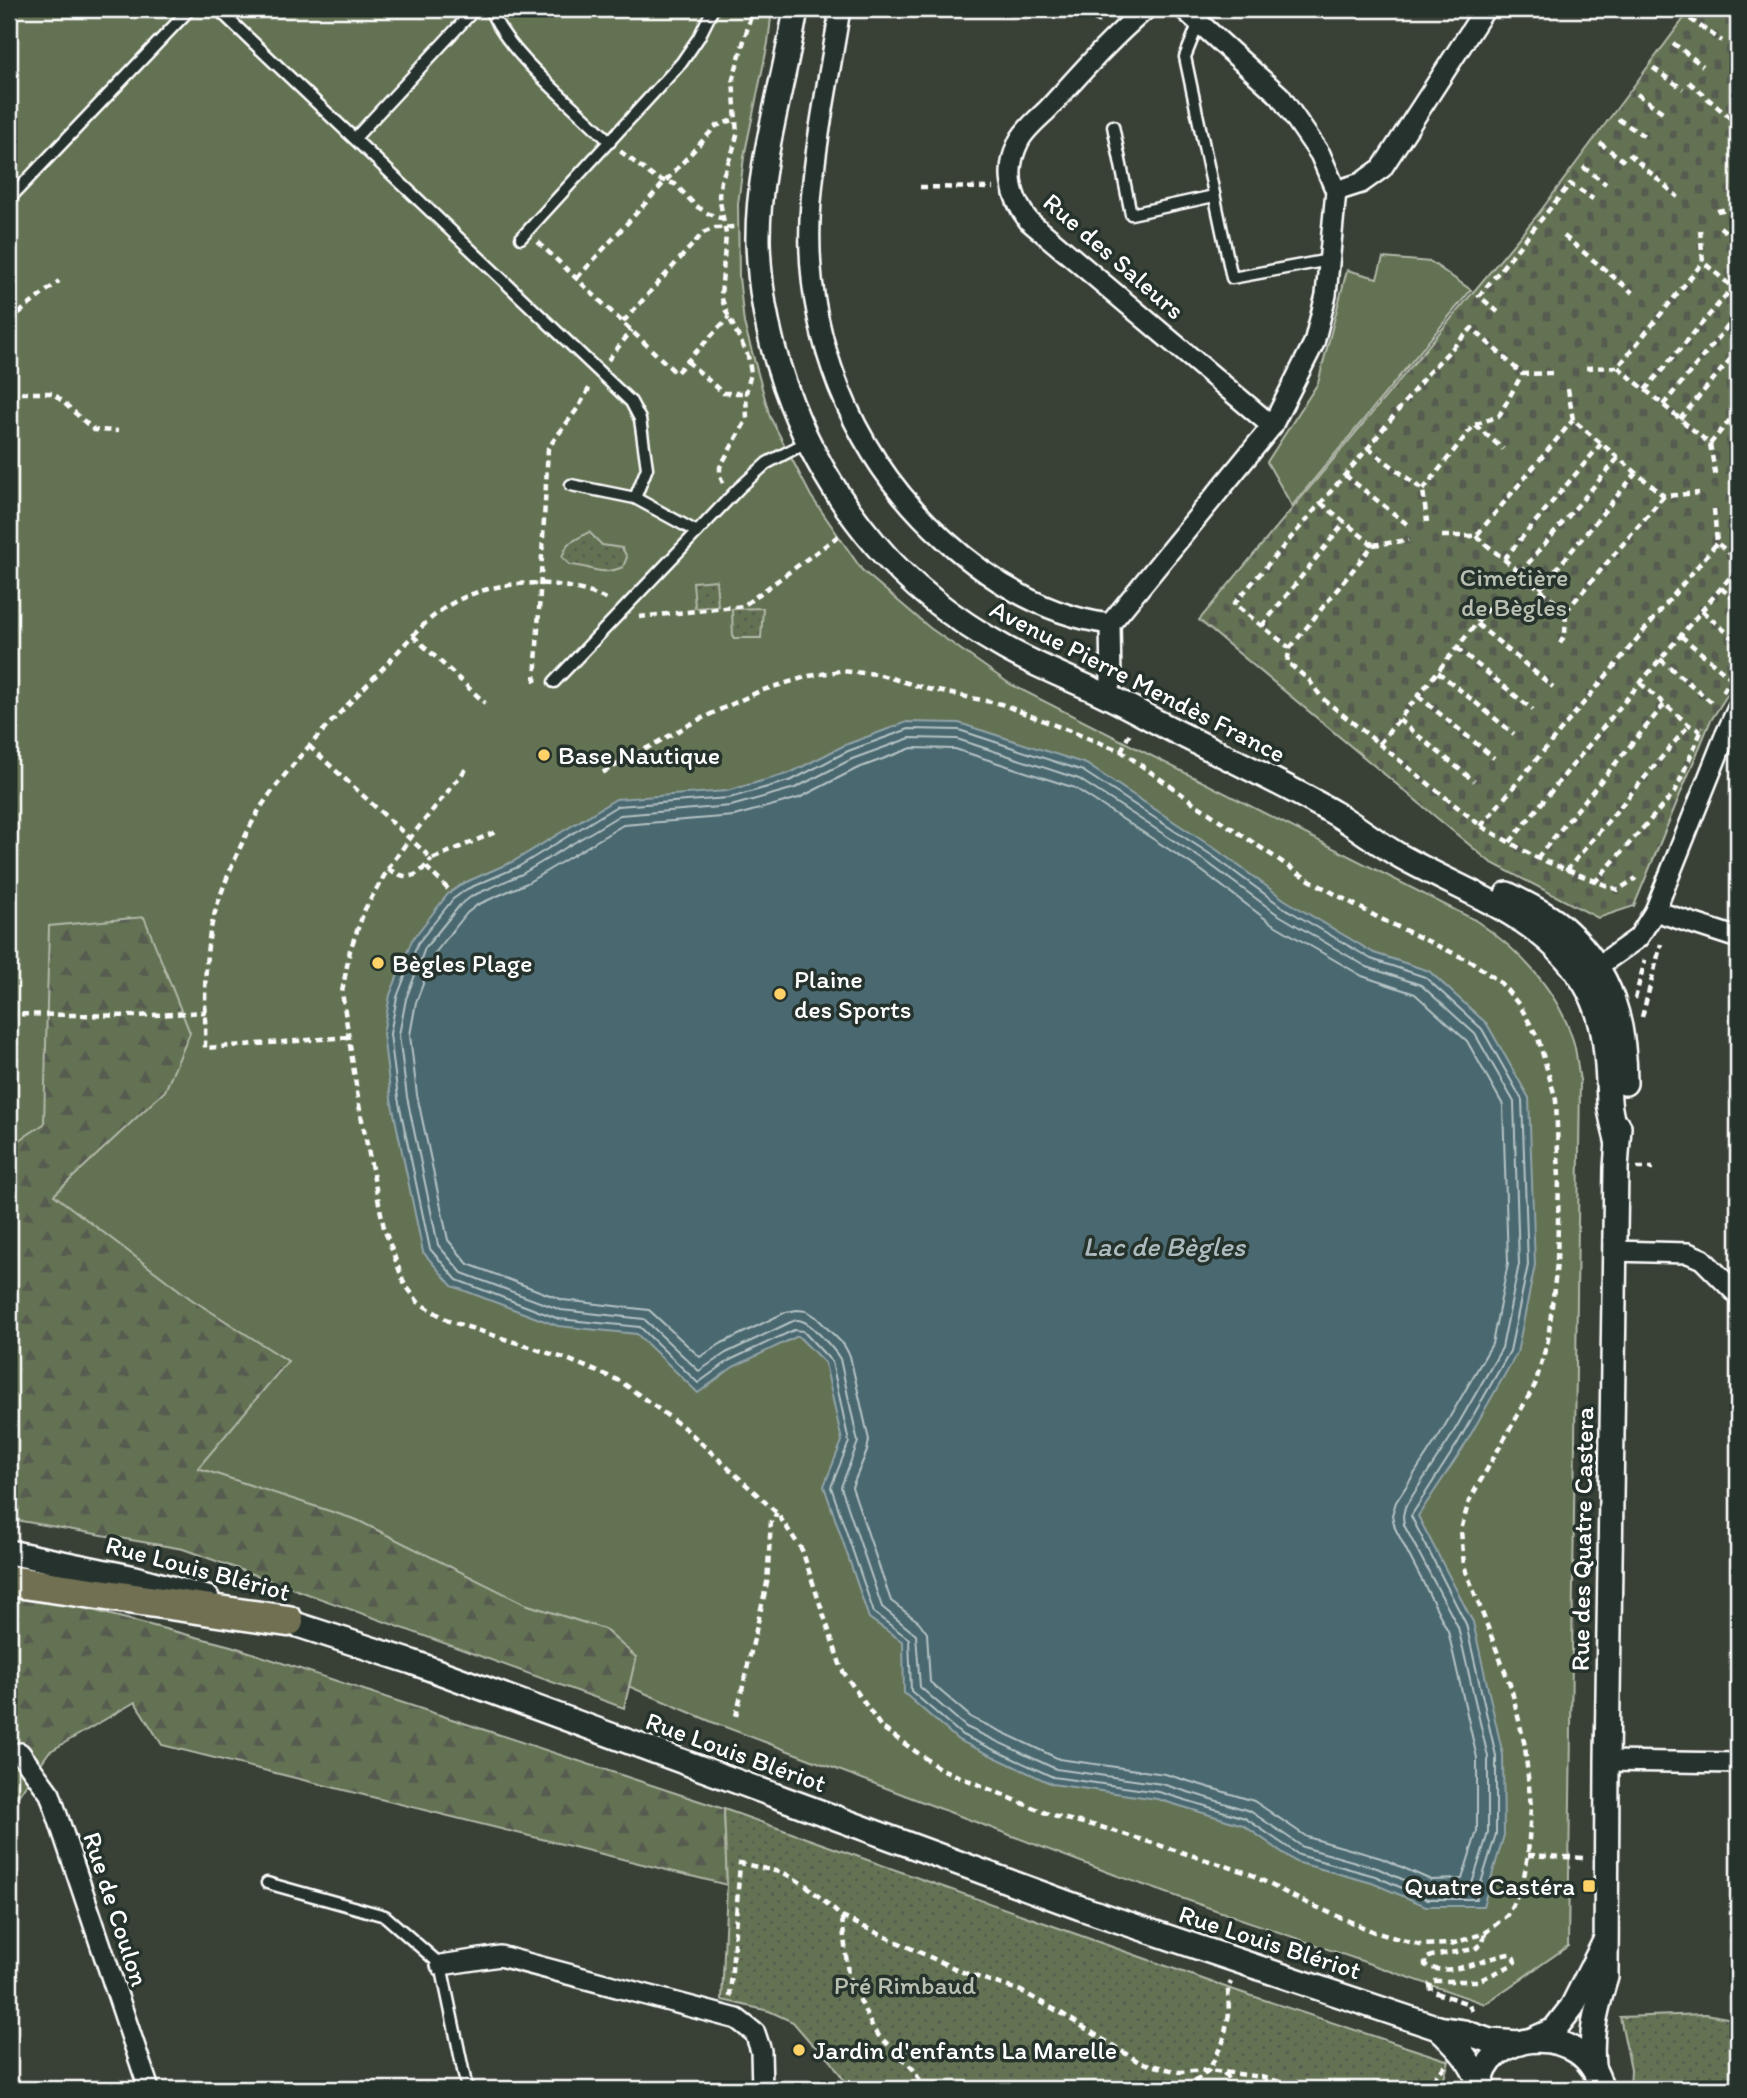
<svg xmlns="http://www.w3.org/2000/svg" width="1747" height="2098" viewBox="0 0 1747 2098" font-family="Itim,sans-serif">
	<defs>
		<pattern id="forest-firs" width="22" height="20" patternUnits="userSpaceOnUse" patternTransform="scale(1.75)"><rect width="22" height="20" fill="#647253"/><path d="M5 1l3.5 6h-7zM16 11l3.5 6h-7z" fill="#565b4f"/></pattern>
		<pattern id="cemetery-stones" width="16" height="16" patternUnits="userSpaceOnUse" patternTransform="scale(1.75)"><rect width="16" height="16" fill="#647253"/><path d="M2 7V4a2 2 0 0 1 4 0v3zM10 15v-3a2 2 0 0 1 4 0v3z" fill="#565b4f"/></pattern>
		<pattern id="park-dots" width="8" height="8" patternUnits="userSpaceOnUse" patternTransform="scale(1.75)"><rect width="8" height="8" fill="#647253"/><path d="M2 2h.1M6 6h.1" fill="none" stroke="#565b4f" stroke-width="1.8" stroke-linecap="round"/></pattern>
	</defs>
	<rect width="100%" height="100%" fill="#394137"/>
	<filter id="ink" filterUnits="userSpaceOnUse"><feTurbulence type="fractalNoise" baseFrequency=".0143" numOctaves="2"/><feDisplacementMap in="SourceGraphic" scale="14" xChannelSelector="R" yChannelSelector="G"/><feConvolveMatrix kernelMatrix="1 2 1 2 8 2 1 2 1" color-interpolation-filters="sRGB"/></filter>
	<g filter="url(#ink)">
		<g fill="#647253" stroke="#b2b8a9" stroke-width="2">
			<path d="M9,9h763l-4,34 -24,114 -6,47 1,73 5,46 26,94 41,79 51,74 68,58 80,56 465,236c43,29 80,66 97,117 5,13 5,29 8,43l-12,866 -83,58 -367,-128 -406,-154 -375,-161 -328,-80z"/>
			<path d="M1383,258l48,4 40,28 -179,216 -25,-44 51,-79 29,-113 30,8z"/>
		</g>
		<g fill="url(#forest-firs)" stroke="#b2b8a9" stroke-width="2">
			<path d="M144,917l46,116 -25,58 -111,104 137,104 97,62 -90,107 159,52 168,84 79,25 32,28 -12,51 -441,-159 -174,-30v-372l35,-23 5,-198z"/>
			<path d="M9,1592l17,1 205,53 493,163 3,76 -565,-140 -27,-43 -86,50 -31,44 -9,6z"/>
		</g>
		<path fill="url(#cemetery-stones)" stroke="#b2b8a9" stroke-width="2" d="M1691,9h47v669l-28,44 -76,184 -36,12 -108,-56 -291,-242 337,-403z"/>
		<g fill="url(#park-dots)" stroke="#b2b8a9" stroke-width="2">
			<path d="M589,532l13,13 20,3 5,9 -4,10c-23,10 -31,-1 -53,-2l-8,-8 6,-13z"/>
			<path d="M716,580l2,26 -23,2 -2,-26z"/>
			<path d="M763,608l-2,30h-28l-1,-29z"/>
			<path d="M724,1809l504,179 221,73 -8,28h-591l-21,-31 -18,-15 -18,-21 -24,-11 -47,-11 5,-115z"/>
			<path d="M1706,2014l32,6v69h-108l1,-20 -11,-52z"/>
		</g>
		<path fill="#49686f" stroke="#92a4a9" stroke-width="2" d="M907,722l52,1 127,41 131,86 68,50 89,53 55,18 58,53 42,74 6,167 -18,88 -54,95 -45,68 55,106 30,133 1,80 -21,71h-57l-54,-23 -76,-21 -53,-37 -86,-26 -105,-15 -94,-44 -54,-47 -1,-51 -34,-24 -45,-132 18,-45 -17,-78 -27,-27 -65,31 -35,26 -61,-59 -79,-8 -106,-40 -29,-34 -32,-153 -8,-65 7,-39 22,-55 36,-46 16,-11 50,-22 102,-62 111,-8 63,-18 55,-28z"/>
		<g fill="none" stroke-linecap="round" stroke-linejoin="round">
			<g stroke="#b6c3c5" stroke-width="2">
				<path d="M909,729l50,1 124,41 130,85 68,50 90,53 54,18 57,52 40,71 6,165 -18,86 -53,93 -46,72 55,108 30,132v78l-20,65h-49l-52,-23 -76,-21 -54,-37 -86,-26 -106,-15 -91,-42 -51,-44 -2,-52 -35,-26 -43,-126 18,-45 -17,-80 -29,-31 -9,-1 -64,30 -32,23 -58,-56 -81,-8 -102,-39 -27,-31 -32,-151 -8,-64 7,-37 21,-54 35,-44 14,-10 51,-22 99,-61 112,-8 63,-18 56,-29z"/>
				<path d="M910,738l47,1 122,40 129,84 69,51 90,53 54,18 54,49 39,68 5,162 -17,84 -53,92 -44,67 -2,9 1,9 54,102 30,130v76l-18,57 -41,1 -52,-23 -74,-21 -53,-36 -88,-27 -106,-15 -90,-42 -46,-40 -4,-52 -34,-28 -41,-120 17,-45 -18,-83c-5,-9 -28,-35 -38,-38 -5,-2 -6,-1 -11,1l-65,31 -27,18 -55,-52 -83,-9 -99,-37 -24,-28 -31,-148 -8,-62 7,-36 19,-51 35,-43 12,-9 50,-22 98,-59 111,-9 64,-18 57,-29z"/>
				<path d="M912,748l43,1 120,39 127,83 69,52 91,53 53,18 52,47 36,64 5,158 -16,81 -52,90 -44,68 -4,13 3,13 53,103 29,127v73l-15,48 -31,1 -50,-22 -74,-21 -53,-36 -89,-27 -106,-15 -87,-41 -42,-36 -3,-49 -8,-11 -28,-21 -39,-114 15,-36 2,-11 -19,-84 -6,-11 -28,-28 -9,-6 -10,-1 -11,2 -64,31 -22,14 -51,-47 -86,-10 -95,-36 -20,-24 -31,-145 -7,-60 6,-33 19,-49 32,-40 10,-8 50,-22 96,-58 111,-9 65,-18 57,-29z"/>
			</g>
			<g stroke="#fff" stroke-width="15">
				<g id="service">
					<path d="M218,9l413,393 9,17 7,49 -12,30"/>
					<path d="M490,9c18,46 84,96 120,133"/>
					<path d="M1199,22l-14,35 47,221 97,-18"/>
					<path d="M1113,126l18,88 83,-18"/>
					<path d="M355,138l120,-129"/>
					<path d="M9,199l181,-190"/>
					<path d="M521,238l161,-176 17,-25 14,-28"/>
					<path d="M571,485l64,13 62,34"/>
					<path d="M554,682l185,-194 28,-25 42,-22"/>
					<path d="M267,1883l118,33 56,49 26,124"/>
				</g>
			</g>
			<g stroke="#fff" stroke-width="24">
				<g id="minor">
					<path d="M840,9c-10,64 -24,128 -29,193 -10,126 39,253 133,337 47,43 103,77 166,85"/>
					<path d="M1146,9c-36,30 -66,65 -98,100 -9,9 -23,20 -29,32 -14,28 -9,56 10,80l243,205"/>
					<path d="M1336,191l25,-8 21,-15 103,-159"/>
					<path d="M1105,695l6,-13 -1,-58 162,-198 42,-83 12,-48 10,-104 -16,-37 -40,-58 -96,-87"/>
					<path d="M1655,911l83,27"/>
					<path d="M1587,974l51,-36 17,-27 70,-175 13,-28"/>
					<path d="M1614,1251l74,2 14,6 36,36"/>
					<path d="M20,1753l30,41 99,295"/>
					<path d="M1607,1761l131,2"/>
					<path d="M441,1965l59,-9 237,63 18,14 6,18 1,38"/>
				</g>
			</g>
			<g stroke="#fff" stroke-width="28">
				<g id="tertiary">
					<path d="M796,9c-12,75 -39,157 -38,233 3,110 47,220 118,303 35,42 81,76 129,103 32,18 66,31 100,47 19,9 37,19 56,29 58,30 118,57 175,90 23,14 43,30 66,43 68,38 150,62 188,136 17,34 17,71 19,108 1,13 5,26 8,39"/>
					<path d="M1507,894c21,11 43,21 60,37 45,41 58,93 58,152"/>
					<path d="M9,1552l126,26 72,20"/>
					<path d="M273,1617l139,45 669,246 357,120 26,4 26,9 29,2"/>
					<path d="M1438,2028c19,19 33,31 42,57"/>
					<path d="M1534,2039l20,-9 18,-23 33,-66"/>
					<path d="M1593,2066c-3,-34 3,-56 13,-89l1,-216 9,-593 3,-41"/>
					<path d="M1480,2089c4,-63 108,-67 121,0"/>
				</g>
			</g>
			<g stroke="#fff" stroke-width="35">
				<path id="primary" d="M9,1581l279,40"/>
			</g>
			<g stroke="#fff" stroke-width="4.5" stroke-dasharray="7 5" stroke-linecap="butt">
				<path d="M1072,9l31,14"/>
				<path d="M1690,19l32,22"/>
				<path d="M1673,43l30,23"/>
				<path d="M1653,68l30,21"/>
				<path d="M1689,82l49,43"/>
				<path d="M1637,94l27,19"/>
				<path d="M1618,119l26,17"/>
				<path d="M1600,143l24,18"/>
				<path d="M620,151l35,27 20,6 21,22 13,8 14,5"/>
				<path d="M1629,154l49,43"/>
				<path d="M1583,167l23,17"/>
				<path d="M920,187l73,1"/>
				<path d="M1717,211l21,-4"/>
				<path d="M1720,227l18,15"/>
				<path d="M1700,230l3,32 35,30"/>
				<path d="M1564,236l69,57"/>
				<path d="M538,242l138,131 53,-56"/>
				<path d="M577,278l139,-152 20,-7"/>
				<path d="M1498,312l-19,-16 91,-112 23,15"/>
				<path d="M9,321l50,-40"/>
				<path d="M623,322l80,-89 12,-5 20,-1"/>
				<path d="M608,360l24,-30"/>
				<path d="M687,361l36,32h23"/>
				<path d="M1618,367l92,77 6,34"/>
				<path d="M1586,368l32,-1 85,-105"/>
				<path d="M1552,373l-30,1 -50,-46 -44,45 -60,75 -134,156 56,44 -3,14 22,18 13,18 159,128 56,32 81,32 18,-12"/>
				<path d="M1568,389l5,31 91,76 35,-3"/>
				<path d="M1645,390l88,-103"/>
				<path d="M9,393h44l41,37 24,1"/>
				<path d="M1663,405l75,-91"/>
				<path d="M1680,419l58,-69"/>
				<path d="M1475,425l28,24"/>
				<path d="M1710,444l28,-34"/>
				<path d="M1368,448l55,42 4,32"/>
				<path d="M1345,475l62,49"/>
				<path d="M723,483l-3,-7v-9l27,-48 -1,-26 5,-20 -3,-17 -22,-45 -5,-15 5,-62 -7,-38 2,-15 12,-31 4,-15 -4,-56 20,-70"/>
				<path d="M1423,490l51,-65 25,-9 23,-42"/>
				<path d="M1730,494l8,-1"/>
				<path d="M1321,503l52,42"/>
				<path d="M1731,506l7,6"/>
				<path d="M1714,509l3,34 21,17"/>
				<path d="M1442,536h34l97,-116"/>
				<path d="M1476,536l90,75 -1,24 -7,12"/>
				<path d="M1504,559l97,-115"/>
				<path d="M1520,573l98,-115"/>
				<path d="M1721,588l17,15"/>
				<path d="M1540,589l96,-116"/>
				<path d="M1566,611l98,-115"/>
				<path d="M1702,611l36,31"/>
				<path d="M639,617l104,-11 98,-72"/>
				<path d="M1477,624l76,63"/>
				<path d="M1262,626l83,-104"/>
				<path d="M413,636l72,67"/>
				<path d="M1681,636l50,42"/>
				<path d="M1290,648l83,-103 36,-5"/>
				<path d="M1457,648l76,62"/>
				<path d="M1660,659l55,46"/>
				<path d="M1438,672l76,62"/>
				<path d="M535,682l13,-234 30,-40 13,-23"/>
				<path d="M1640,683l49,42 12,6"/>
				<path d="M1723,692l15,-25"/>
				<path d="M1418,696l76,62"/>
				<path d="M1399,720l75,61"/>
				<path d="M1379,744l118,-146"/>
				<path d="M309,746l123,113 66,-28"/>
				<path d="M1121,751l9,-18"/>
				<path d="M466,769l-56,69 -22,31 -23,40 -15,41 -8,42 17,113 25,123 20,55 14,19 31,19 118,38 53,22 67,49 90,83 25,37 40,120 39,57 58,41 114,48 48,11 147,46 50,26 76,33 46,13 31,-1 34,-11 22,-18 15,-28 6,-32 3,-48 -6,-61 -14,-59 -47,-121 -3,-36 8,-29 66,-116 13,-45 9,-77 2,-83 -3,-80 -18,-62 -18,-32 -19,-23 -29,-21 -93,-44 -73,-40 -109,-73 -76,-54 -120,-47 -73,-15 -51,-15 -37,-3 -31,5 -49,15 -64,30 -94,52"/>
				<path d="M1481,826l236,-283"/>
				<path d="M1510,842l114,-140 114,-134"/>
				<path d="M1537,858l127,-153"/>
				<path d="M426,867l23,23"/>
				<path d="M388,869c22,13 29,8 44,-10"/>
				<path d="M1566,871l123,-146"/>
				<path d="M1594,883l81,-91 28,-65"/>
				<path d="M1635,999l10,-39"/>
				<path d="M9,1014l128,2 69,-4"/>
				<path d="M1642,1017l19,-73"/>
				<path d="M348,1037l-143,11c1,-43 -3,-90 9,-132 7,-28 33,-88 49,-112 34,-49 78,-92 119,-135 22,-23 45,-53 74,-68 47,-24 108,-23 154,0"/>
				<path d="M1637,1168h16"/>
				<path d="M736,1716l31,-133 4,-62 6,-8"/>
				<path d="M1528,1855l57,3"/>
				<path d="M842,1918l6,56 26,57 39,38 12,20"/>
				<path d="M730,1997l10,-134 44,10 23,13 35,31 123,56 56,18 40,22 78,49 40,10 30,-2 52,7 46,12"/>
				<path d="M1472,2011l-3,-7 -38,-13 -1,-7 4,-3h44l32,-15 5,-4 -1,-4 -4,-4c-23,3 -62,25 -85,11v-5l6,-4 44,-7 8,-6 2,-10"/>
				<path d="M1224,2073l11,16"/>
				<path d="M1185,2089l24,-19 14,-28 6,-28 -1,-26 3,-6"/>
				<path d="M1425,2089l20,-23"/>
			</g>
			<use href="#service" stroke="#26332d" stroke-width="10"/>
			<use href="#minor" stroke="#26332d" stroke-width="19"/>
			<use href="#tertiary" stroke="#26332d" stroke-width="23"/>
			<use href="#primary" stroke="#716f52" stroke-width="30"/>
		</g>
	</g>
	<g fill="#ffd166" stroke="#26332d" stroke-width="2.5">
		<circle cx="544" cy="755" r="7"/>
		<circle cx="378" cy="963" r="7"/>
		<circle cx="780" cy="994" r="7"/>
		<rect x="1582" y="1879" width="14" height="14" rx="3.5"/>
		<circle cx="799" cy="2050" r="7"/>
	</g>
	<g text-anchor="middle" dominant-baseline="central" stroke-width="7" stroke-linejoin="round" paint-order="stroke">
		<g font-size="26" fill="#fff" stroke="#26332d">
			<text transform="translate(1114 256) rotate(41)">Rue des Saleurs</text>
			<text transform="translate(1138 681) rotate(27)">Avenue Pierre Mendès France</text>
			<text transform="translate(1582 1539) rotate(-89)">Rue des Quatre Castera</text>
			<text transform="translate(198 1568) rotate(15)">Rue Louis Blériot</text>
			<text transform="translate(736 1752) rotate(20)">Rue Louis Blériot</text>
			<text transform="translate(116 1909) rotate(72)">Rue de Coulon</text>
			<text transform="translate(1270 1942) rotate(18)">Rue Louis Blériot</text>
		</g>
		<g font-size="26" fill="#b9c0b2" stroke="#26332d">
			<text x="1514" y="577">Cimetière<tspan x="1514" dy="30">de Bègles</tspan></text>
			<text x="905" y="1985">Pré Rimbaud</text>
		</g>
		<g font-size="26" fill="#fff" stroke="#26332d" text-anchor="start">
			<text x="558" y="755">Base Nautique</text>
			<text x="392" y="963">Bègles Plage</text>
			<text x="794" y="979">Plaine<tspan x="794" dy="30">des Sports</tspan></text>
			<text x="1575" y="1886" text-anchor="end">Quatre Castéra</text>
			<text x="813" y="2050">Jardin d'enfants La Marelle</text>
		</g>
		<g font-size="28" font-style="italic" fill="#adbbbe" stroke="#26332d">
			<text x="1164" y="1246">Lac de Bègles</text>
		</g>
	</g>
	<rect width="1747" height="2098" fill="none" stroke="#26332d" stroke-width="35"/>
	<rect x="18" y="18" width="1712" height="2063" fill="none" stroke="#fff" stroke-width="2.5" filter="url(#ink)"/>
</svg>
